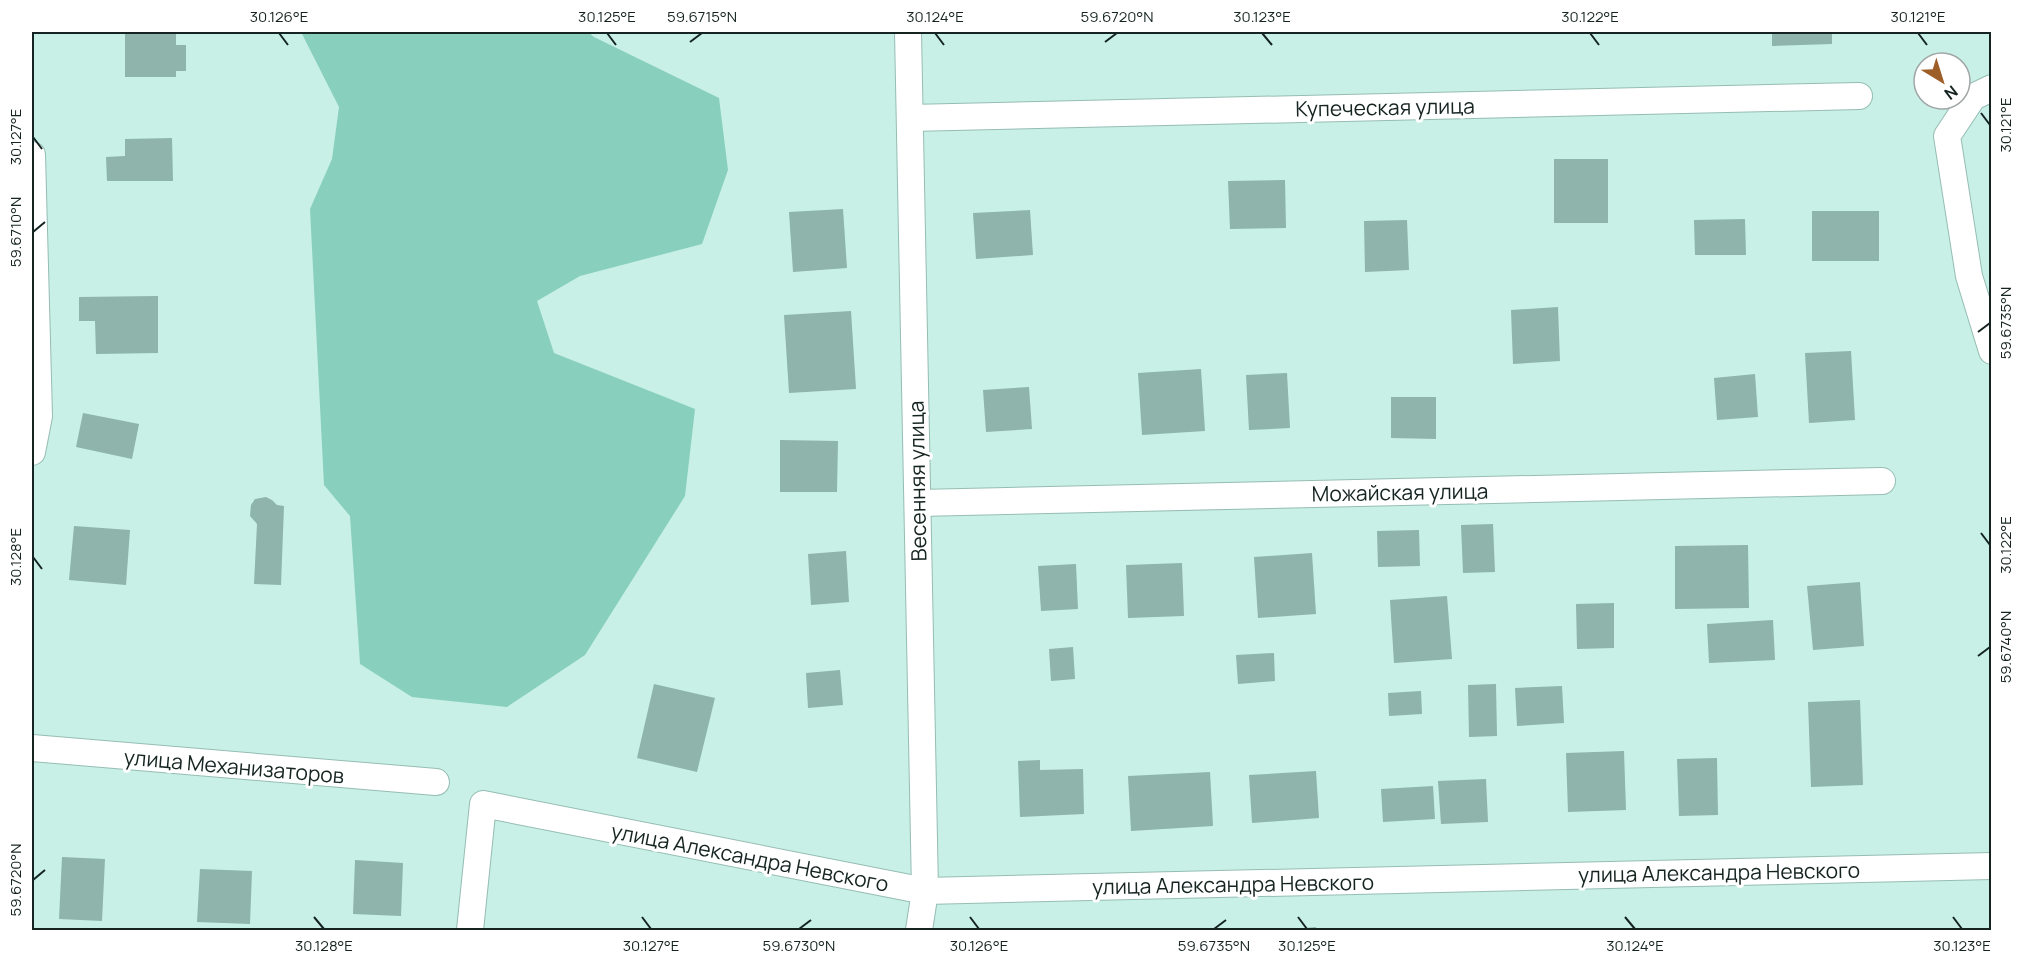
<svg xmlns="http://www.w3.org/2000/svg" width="2023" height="962" viewBox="0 0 2023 962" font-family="Manrope,sans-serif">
	<rect width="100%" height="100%" fill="#c8f0e6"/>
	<path fill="#88cfbe" d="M301,32h287l6,5 125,61 9,72 -26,74 -122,32 -43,25 17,52 141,56 -10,87 -100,159 -78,52 -95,-10 -52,-33 -10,-148 -26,-31 -14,-276 22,-50 7,-52z"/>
	<g fill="#8eb4ab">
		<path d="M125,32h51v13h10v26h-10v6h-51z"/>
		<path d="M1772,32h60v12l-60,2z"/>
		<path d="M172,138l1,43h-66l-1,-24 19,-1v-17z"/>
		<rect x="1554" y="159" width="54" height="64"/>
		<path d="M1285,180l1,48 -56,1 -2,-48z"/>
		<path d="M843,209l4,59 -54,4 -4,-60z"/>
		<path d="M1030,210l3,45 -57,4 -3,-46z"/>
		<rect x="1812" y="211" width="67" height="50"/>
		<path d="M1745,219l1,36h-51l-1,-35z"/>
		<path d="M1407,220l2,50 -44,2 -1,-51z"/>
		<path d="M158,296v57l-62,1 -1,-33h-16v-24z"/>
		<path d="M1558,307l2,54 -47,3 -2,-54z"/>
		<path d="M851,311l5,78 -67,4 -5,-78z"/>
		<path d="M1851,351l4,69 -46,3 -4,-70z"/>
		<path d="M1201,369l4,62 -63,4 -4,-62z"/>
		<path d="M1287,373l3,55 -41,2 -3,-55z"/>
		<path d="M1755,374l3,43 -41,3 -3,-42z"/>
		<path d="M1029,387l3,42 -46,3 -3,-42z"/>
		<path d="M1391,397h45v42l-45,-1z"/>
		<path d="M83,413l56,11 -7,35 -56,-12z"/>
		<path d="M780,440l58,1 -1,51h-57z"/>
		<path d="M266,497l6,3 5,5 7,1 -3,79 -27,-1 3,-60 -7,-8 1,-11 4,-6z"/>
		<path d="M1493,524l2,48 -32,1 -2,-48z"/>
		<path d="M74,526l56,4 -4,55 -57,-5z"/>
		<path d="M1419,530l1,36 -42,1 -1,-36z"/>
		<path d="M1748,545l1,63 -74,1v-63z"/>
		<path d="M846,551l3,51 -38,3 -3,-51z"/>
		<path d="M1312,553l4,61 -58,4 -4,-61z"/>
		<path d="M1182,563l2,53 -56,2 -2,-53z"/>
		<path d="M1076,564l2,45 -37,2 -3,-45z"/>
		<path d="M1860,582l4,64 -51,4 -6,-64z"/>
		<path d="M1447,596l5,63 -58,4 -4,-63z"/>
		<path d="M1614,603v45l-37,1 -1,-45z"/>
		<path d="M1773,620l2,40 -66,3 -2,-39z"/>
		<path d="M1073,647l2,32 -24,2 -2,-32z"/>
		<path d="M1274,653l1,28 -37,3 -2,-29z"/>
		<path d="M840,670l3,35 -35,3 -2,-35z"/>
		<path d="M654,684l61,14 -18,74 -60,-14z"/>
		<path d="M1496,684l1,52 -28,1 -1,-52z"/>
		<path d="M1562,686l2,37 -47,3 -2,-38z"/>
		<path d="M1421,691l1,23 -33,2 -1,-23z"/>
		<path d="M1860,700l3,85 -52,2 -3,-85z"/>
		<path d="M1624,751l2,59 -58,2 -2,-59z"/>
		<path d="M1717,758l1,57 -39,1 -2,-57z"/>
		<path d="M1040,760v10l43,-1 1,45 -64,3 -2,-56z"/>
		<path d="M1316,771l3,47 -67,5 -3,-48z"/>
		<path d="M1210,772l3,54 -82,5 -3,-55z"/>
		<path d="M1486,779l2,43 -47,2 -3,-43z"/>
		<path d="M1433,786l2,33 -52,3 -2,-33z"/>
		<path d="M62,857l43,2 -3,62 -43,-2z"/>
		<path d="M355,860l48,3 -2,53 -48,-2z"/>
		<path d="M200,869l52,2 -2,53 -53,-2z"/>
		<path d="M1316,927v3h-21v-1z"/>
	</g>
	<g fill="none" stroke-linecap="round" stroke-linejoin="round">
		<g stroke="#96bdb3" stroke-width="28">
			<g id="minor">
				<path d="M908,32l17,859 -6,39"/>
				<path d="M1992,88l-19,9 -26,39 22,140 23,75"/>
				<path d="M910,118l949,-22"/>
				<path d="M32,155l7,261 -7,36"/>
				<path d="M918,503l964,-22"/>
				<path d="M32,748l404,34"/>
				<path d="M470,930l13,-126 442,87 1067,-25"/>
			</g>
		</g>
		<use href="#minor" stroke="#fff" stroke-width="26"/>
	</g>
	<path fill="none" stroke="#152421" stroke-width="2" d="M279,33l9,12M607,33l9,12M935,33l9,12M1262,33l10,12M1590,33l9,12M1918,33l9,12M690,42l12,-9M1105,42l12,-9M1981,113l9,12M33,137l9,12M33,232l12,-10M1978,332l12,-9M1981,533l9,12M33,557l9,12M1978,656l12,-9M33,880l12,-10M314,917l10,12M642,917l9,12M970,917l9,12M1298,917l9,12M1625,917l10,12M1953,917l9,12M799,929l12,-9M1214,929l12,-9"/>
	<g text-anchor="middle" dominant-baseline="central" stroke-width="6" stroke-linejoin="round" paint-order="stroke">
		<g font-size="21" fill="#152421" stroke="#fff">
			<text transform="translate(1385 107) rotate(-1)">Купеческая улица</text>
			<text transform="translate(917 481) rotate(-91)">Весенняя улица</text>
			<text transform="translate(1400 492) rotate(-1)">Можайская улица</text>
			<text transform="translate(234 766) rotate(5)">улица Механизаторов</text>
			<text transform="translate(750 857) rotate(11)">улица Александра Невского</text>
			<text transform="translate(1719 872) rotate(-1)">улица Александра Невского</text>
			<text transform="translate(1233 884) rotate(-1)">улица Александра Невского</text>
		</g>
	</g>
	<rect width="2023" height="962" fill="none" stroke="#ffffff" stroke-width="66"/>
	<g transform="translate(1942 81) rotate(142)"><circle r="28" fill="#ffffff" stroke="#a1a7a6" stroke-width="1.5"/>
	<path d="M0-4.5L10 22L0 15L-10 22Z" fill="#9e5e27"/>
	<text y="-9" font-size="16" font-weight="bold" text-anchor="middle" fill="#152421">N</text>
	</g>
	<rect x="33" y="33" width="1957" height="896" fill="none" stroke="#152421" stroke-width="2"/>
	<g font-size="15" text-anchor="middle" fill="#152421">
		<text x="279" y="22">30.126°E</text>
		<text x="607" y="22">30.125°E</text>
		<text x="702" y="22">59.6715°N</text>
		<text x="935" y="22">30.124°E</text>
		<text x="1117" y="22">59.6720°N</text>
		<text x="1262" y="22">30.123°E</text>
		<text x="1590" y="22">30.122°E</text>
		<text x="1918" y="22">30.121°E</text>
		<text transform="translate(2006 125) rotate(-90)" y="5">30.121°E</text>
		<text transform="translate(16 137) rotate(-90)" y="5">30.127°E</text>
		<text transform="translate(16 232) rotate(-90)" y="5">59.6710°N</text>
		<text transform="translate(2006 323) rotate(-90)" y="5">59.6735°N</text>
		<text transform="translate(2006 545) rotate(-90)" y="5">30.122°E</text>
		<text transform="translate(16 557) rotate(-90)" y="5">30.128°E</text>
		<text transform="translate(2006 647) rotate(-90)" y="5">59.6740°N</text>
		<text transform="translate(16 880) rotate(-90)" y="5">59.6720°N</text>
		<text x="324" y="951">30.128°E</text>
		<text x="651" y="951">30.127°E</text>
		<text x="799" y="951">59.6730°N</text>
		<text x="979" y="951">30.126°E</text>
		<text x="1214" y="951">59.6735°N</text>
		<text x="1307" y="951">30.125°E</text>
		<text x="1635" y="951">30.124°E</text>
		<text x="1962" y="951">30.123°E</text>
	</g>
</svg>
